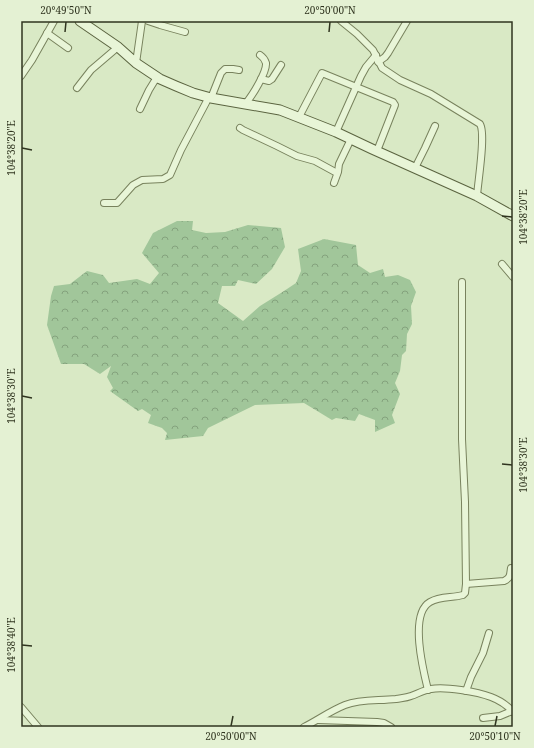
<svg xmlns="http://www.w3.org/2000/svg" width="534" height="748" viewBox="0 0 534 748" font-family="'Noto Serif',serif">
	<defs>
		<pattern id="forest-crowns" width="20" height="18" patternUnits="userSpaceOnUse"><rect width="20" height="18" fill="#a1c69a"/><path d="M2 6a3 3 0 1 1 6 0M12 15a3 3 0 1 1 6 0" fill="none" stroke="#84a27d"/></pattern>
	</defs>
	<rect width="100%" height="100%" fill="#d9e9c5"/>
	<path fill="url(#forest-crowns)" d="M177,221h16l-1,9 14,3 19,-1 23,-7 33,3 4,19 -13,22 -16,15 -18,-4 -3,6h-13l-4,17 25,18 17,-15 24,-15 12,-8 5,-12 -3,-22 26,-10 32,6 2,20 12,8 13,-4 2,8 13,-2 12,5 6,12 -5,14 1,18 -5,10 -1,17 -4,4 -2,16 -5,12 5,11 -8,21 3,8 -20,9v-12l-16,-6 -4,7 -19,-3 -4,2 -28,-17 -49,2 -47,23 -5,8 -38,4 2,-7 -5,-5 -14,-5 3,-8 -9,-6 -4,2 -28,-20 3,-3 -6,-11 4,-11 -11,8 -16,-10h-23l-14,-39 4,-29 3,-10 16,-2 17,-13 16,4 6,8 28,-4 13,5 9,-11 -17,-20 11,-20z"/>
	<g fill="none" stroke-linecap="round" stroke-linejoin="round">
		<g stroke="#78825d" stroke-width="8">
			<g id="street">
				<path d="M148,21l12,4 25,7"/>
				<path d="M341,21l16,13 16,16 9,18 18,12 31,14 49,30c6,10 -2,57 -3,72"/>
				<path d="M47,33l21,15"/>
				<path d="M378,62l7,-5 3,-4 19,-32"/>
				<path d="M136,63l6,-42"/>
				<path d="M21,76l11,-16 22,-39"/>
				<path d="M261,79l8,2 3,-2 9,-14"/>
				<path d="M77,88l14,-18 27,-23"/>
				<path d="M211,98l10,-25 4,-4h8l6,1"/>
				<path d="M246,103c6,-7 21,-31 20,-40 -1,-3 -3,-6 -6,-8"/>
				<path d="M140,109l9,-19 8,-13"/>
				<path d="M299,117l23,-44 71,29 2,3 -18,46"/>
				<path d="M240,128l3,2 34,16 20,10 18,5 22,12"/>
				<path d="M336,132l25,-56 5,-9 10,-12"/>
				<path d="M415,168l10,-20 10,-22"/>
				<path d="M334,183l4,-11 1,-8 12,-25"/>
				<path d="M104,203h13l16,-18 9,-5 21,-1 7,-4 11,-25 28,-53"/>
				<path d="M502,264l11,13"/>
				<path d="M466,584l38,-3c7,-3 6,-7 7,-13"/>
				<path d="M428,690c-5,-20 -19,-76 2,-88 10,-6 22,-4 33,-7l2,-2 1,-9 -1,-82 -3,-63v-157"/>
				<path d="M466,691l5,-14 12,-24 6,-20"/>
				<path d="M21,707l17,20"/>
				<path d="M483,718l17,-2 12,-5"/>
				<path d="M318,720l59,2 7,1 7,4"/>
				<path d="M304,727c14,-7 26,-16 41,-22 16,-6 33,-4 51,-6 5,-1 10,-1 15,-3 6,-2 13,-6 20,-7 13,-3 47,3 60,8 8,3 16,8 22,15"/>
			</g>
		</g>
		<g stroke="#5b6440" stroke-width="11">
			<path id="secondary" d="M80,21l38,26 18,16 24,16 16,7 17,7 18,5 69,12 56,22 36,17 105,47 36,20"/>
		</g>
		<use href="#street" stroke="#e8f5d7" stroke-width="6"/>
		<use href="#secondary" stroke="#e8f5d7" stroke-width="9"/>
	</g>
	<path fill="none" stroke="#2f341f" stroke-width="1.5" d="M65,32l1,-10M329,32l1,-10M22,148l10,2M502,216l10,1M22,396l10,2M502,464l10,1M22,645l10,1M231,726l2,-10M495,726l2,-10"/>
	<rect width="534" height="748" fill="none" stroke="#e4f1d3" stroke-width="44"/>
	<rect x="22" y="22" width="490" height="704" fill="none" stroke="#2f341f" stroke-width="1.5"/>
	<g font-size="10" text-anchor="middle" fill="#2f341f">
		<text x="66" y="14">20°49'50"N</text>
		<text x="330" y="14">20°50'00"N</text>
		<text transform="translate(11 148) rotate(-90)" y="4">104°38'20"E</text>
		<text transform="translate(523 217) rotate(-90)" y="4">104°38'20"E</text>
		<text transform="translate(11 396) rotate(-90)" y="4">104°38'30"E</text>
		<text transform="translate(523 465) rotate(-90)" y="4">104°38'30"E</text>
		<text transform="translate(11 645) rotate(-90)" y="4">104°38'40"E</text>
		<text x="231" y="740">20°50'00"N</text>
		<text x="495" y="740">20°50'10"N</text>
	</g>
</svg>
